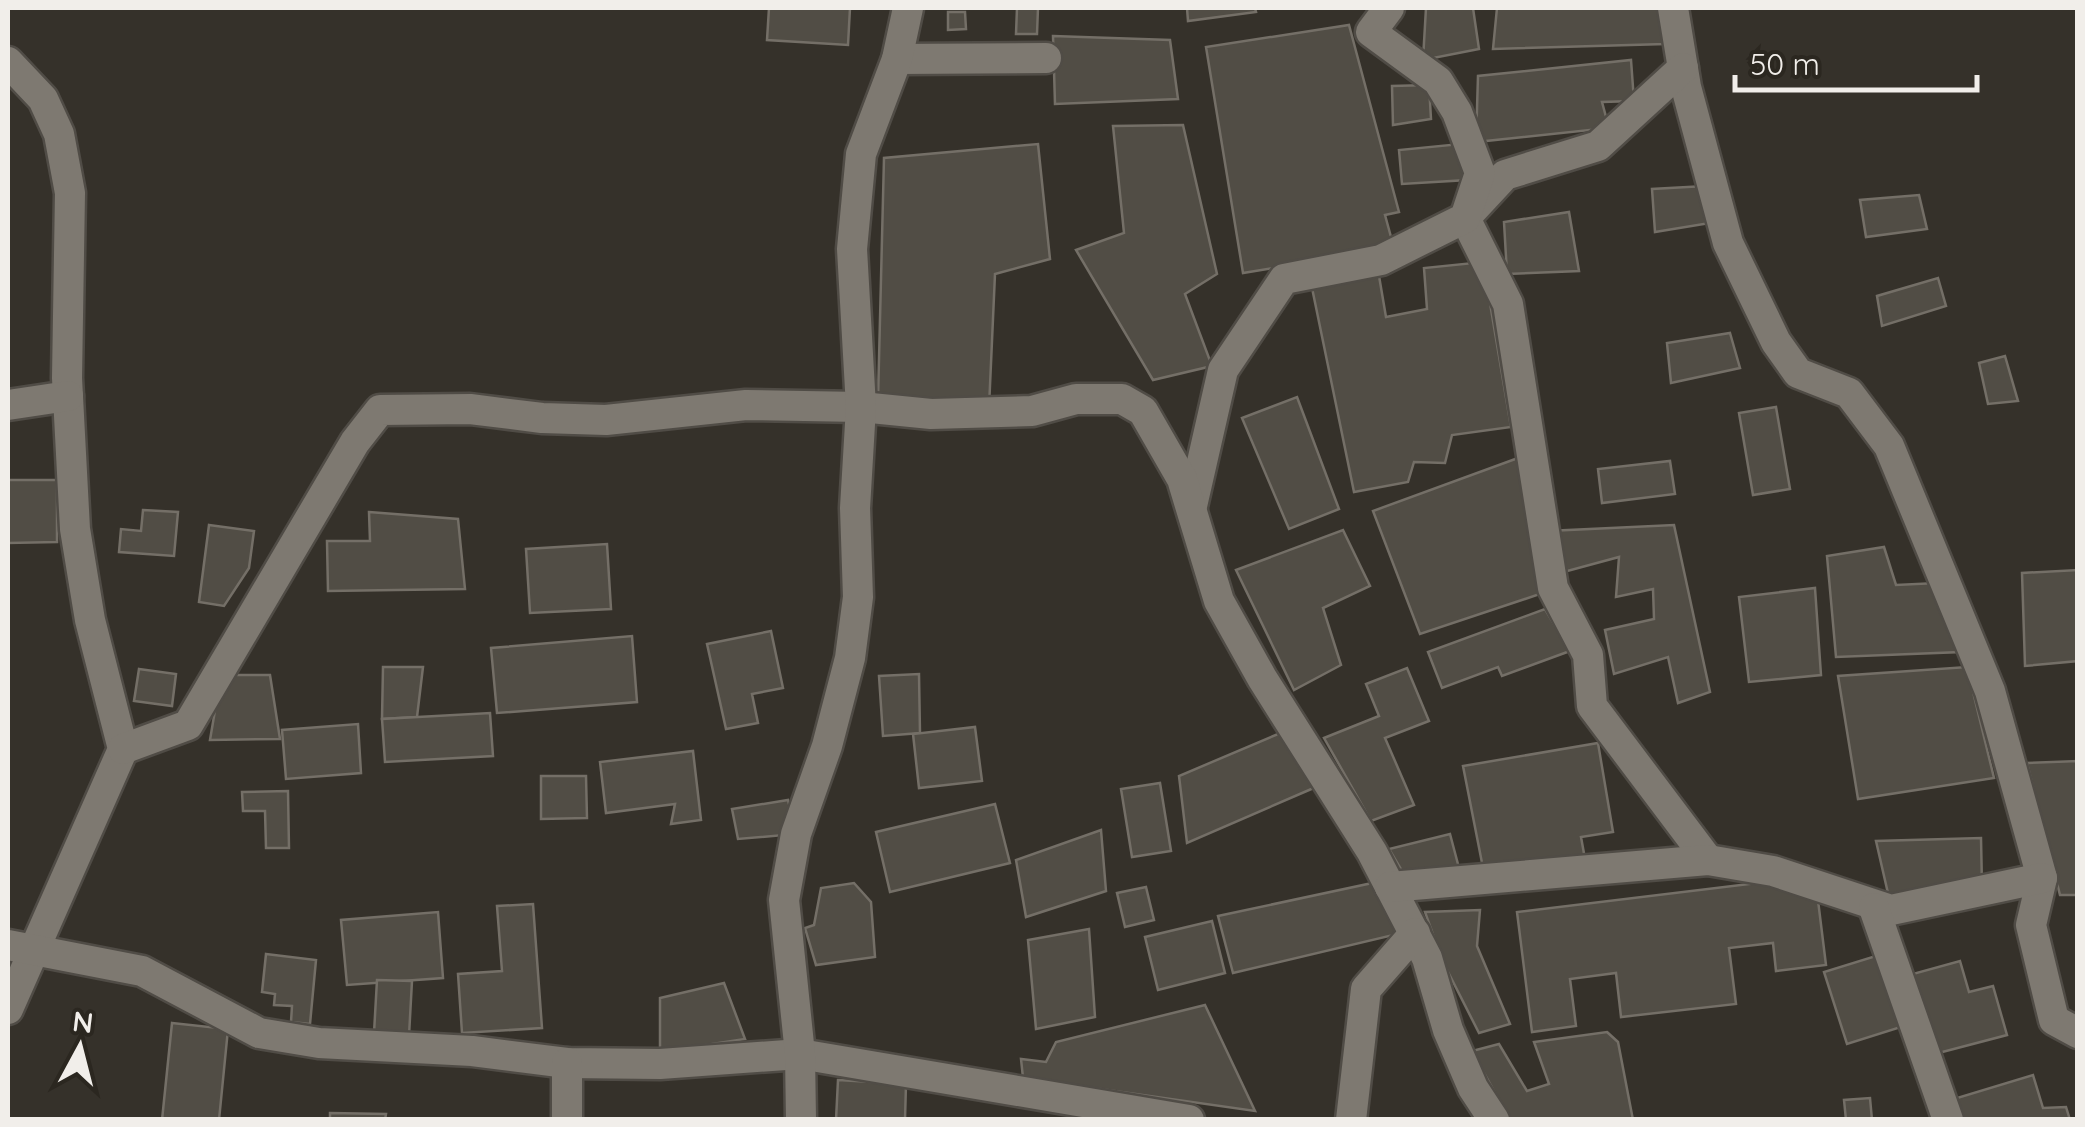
<svg xmlns="http://www.w3.org/2000/svg" width="2085" height="1127" viewBox="0 0 2085 1127" font-family="Quicksand,sans-serif">
	<rect width="100%" height="100%" fill="#35312a"/>
	<g fill="#514d45" stroke="#746f67" stroke-width="2.5">
		<path d="M769,8h81l-2,37 -81,-5z"/>
		<path d="M1017,8h21l-1,26h-21z"/>
		<path d="M1187,8h68l1,4 -68,9z"/>
		<path d="M1426,8h47l6,41 -56,11z"/>
		<path d="M1497,8h163l5,36 -172,5z"/>
		<path d="M948,12h17l1,17 -18,1z"/>
		<path d="M1349,25l50,187 -14,3 9,33 -151,25 -37,-226z"/>
		<path d="M1053,36l117,4 8,59 -123,5z"/>
		<path d="M1631,60l3,41 -32,1 7,26 -133,14 2,-66z"/>
		<path d="M1429,85l2,34 -38,6 -1,-39z"/>
		<path d="M1183,125l34,149 -32,20 27,72 -59,14 -77,-130 48,-17 -11,-107z"/>
		<path d="M1038,144l12,115 -55,15 -6,134 -111,-8 6,-242z"/>
		<path d="M1460,144l7,36 -65,4 -3,-34z"/>
		<path d="M1705,186l5,37 -55,9 -3,-43z"/>
		<path d="M1919,195l8,34 -61,8 -6,-37z"/>
		<path d="M1569,212l10,59 -72,3 -3,-52z"/>
		<path d="M1483,262l28,165 -59,8 -7,28 -31,-1 -6,20 -54,10 -43,-209 67,-13 8,47 41,-8 -3,-41z"/>
		<path d="M1938,278l8,28 -64,20 -5,-30z"/>
		<path d="M1730,333l10,35 -69,15 -4,-40z"/>
		<path d="M2005,356l13,45 -30,3 -9,-41z"/>
		<path d="M1297,397l42,112 -50,20 -47,-111z"/>
		<path d="M1776,407l14,82 -37,6 -14,-82z"/>
		<path d="M1518,458l22,136 -120,40 -47,-123z"/>
		<path d="M1670,461l5,33 -73,9 -4,-34z"/>
		<path d="M8,480h49v62l-49,1z"/>
		<path d="M143,510l35,2 -4,44 -55,-4 2,-23 20,2z"/>
		<path d="M369,512l89,7 7,70 -137,2 -1,-50h43z"/>
		<path d="M209,525l45,6 -5,37 -25,38 -25,-4z"/>
		<path d="M1674,525l36,167 -32,11 -10,-46 -54,17 -9,-44 49,-11 -1,-30 -37,8 3,-40 -59,16 -12,-42z"/>
		<path d="M1343,530l27,56 -47,22 18,57 -47,25 -58,-120z"/>
		<path d="M607,544l4,65 -81,4 -4,-64z"/>
		<path d="M1884,547l12,38 41,-2 24,69 -125,5 -9,-101z"/>
		<path d="M2078,570v91l-53,5 -3,-93z"/>
		<path d="M1815,588l6,87 -72,7 -10,-85z"/>
		<path d="M1545,609l25,42 -68,25 -4,-9 -56,21 -14,-36z"/>
		<path d="M771,631l12,57 -31,6 6,29 -32,6 -19,-85z"/>
		<path d="M632,636l5,66 -140,11 -6,-65z"/>
		<path d="M383,667h40l-6,50 -35,2z"/>
		<path d="M1967,667l27,111 -136,21 -20,-123z"/>
		<path d="M1407,668l22,53 -44,17 29,67 -43,16 -47,-83 55,-22 -13,-32z"/>
		<path d="M139,669l37,5 -4,32 -38,-5z"/>
		<path d="M919,674l1,59 -37,3 -4,-60z"/>
		<path d="M221,675h49l10,64 -70,1z"/>
		<path d="M490,713l3,43 -108,6 -3,-43z"/>
		<path d="M358,724l3,49 -75,6 -4,-49z"/>
		<path d="M975,727l7,54 -63,7 -6,-54z"/>
		<path d="M1290,729l26,58 -129,56 -8,-67z"/>
		<path d="M1598,743l15,89 -32,5 4,22 -102,9 -20,-102z"/>
		<path d="M693,751l8,69 -30,4 4,-20 -69,9 -6,-51z"/>
		<path d="M2078,761v134h-18l-33,-132z"/>
		<path d="M541,776h45l1,42 -46,1z"/>
		<path d="M1160,783l11,68 -39,6 -11,-68z"/>
		<path d="M288,791l1,57h-23l-1,-37h-22l-1,-19z"/>
		<path d="M788,800l8,34 -58,5 -6,-30z"/>
		<path d="M995,804l15,59 -120,29 -14,-60z"/>
		<path d="M1101,830l5,61 -80,26 -10,-57z"/>
		<path d="M1450,834l9,34 -57,3 -13,-22z"/>
		<path d="M1981,838l1,48 -92,16 -14,-61z"/>
		<path d="M1815,876l11,89 -50,6 -3,-28 -44,5 7,56 -115,13 -5,-44 -46,6 6,47 -44,6 -15,-120z"/>
		<path d="M1377,882l25,51 -169,40 -15,-57z"/>
		<path d="M854,883l17,19 4,55 -59,8 -11,-37 9,-3 7,-37z"/>
		<path d="M1146,887l8,33 -29,7 -8,-34z"/>
		<path d="M533,904l9,124 -80,5 -4,-59 44,-3 -5,-65z"/>
		<path d="M1480,910l-3,36 33,78 -31,9 -37,-73 -17,-48z"/>
		<path d="M438,912l5,66 -96,7 -6,-65z"/>
		<path d="M1212,921l13,52 -67,17 -13,-53z"/>
		<path d="M1089,929l6,88 -59,12 -8,-89z"/>
		<path d="M266,954l50,6 -6,64 -19,-2 1,-16 -18,-1 1,-11 -13,-2z"/>
		<path d="M1879,955l22,72 -54,17 -23,-72z"/>
		<path d="M1960,961l9,31 24,-6 14,49 -76,20 -22,-80z"/>
		<path d="M377,980l35,1 -3,55 -35,-3z"/>
		<path d="M724,983l21,56 -85,13v-54z"/>
		<path d="M1205,1005l50,106 -232,-33 -2,-19 25,3 10,-20z"/>
		<path d="M172,1023l56,6 -9,91h-57z"/>
		<path d="M1607,1032l11,10 15,78h-123l-38,-69 27,-7 28,47 22,-7 -15,-42z"/>
		<path d="M2033,1075l10,33 23,-1 4,13h-106l-7,-22z"/>
		<path d="M838,1080l68,4 -1,36h-69z"/>
		<path d="M1870,1098l2,22h-26l-2,-20z"/>
		<path d="M330,1113l56,1 -1,6h-55z"/>
	</g>
	<g fill="none" stroke-linecap="round" stroke-linejoin="round">
		<g stroke="#504c46" stroke-width="35">
			<g id="minor">
				<path d="M1673,8l13,79 42,156 48,99 22,31 51,20 40,53 101,245 52,187 -11,47 23,95 24,13"/>
				<path d="M897,59l149,-1"/>
				<path d="M8,62l35,37 16,35 11,59 -3,185 8,151 15,91 33,129 -115,260"/>
				<path d="M1683,68l-85,78 -93,29 -40,43 43,86 45,284 35,67 4,51 116,154"/>
				<path d="M8,405l60,-9"/>
				<path d="M1192,506l31,-136 61,-91 97,-19 84,-42 15,-45 -23,-61 -19,-31 -67,-49 18,-24"/>
				<path d="M123,749l65,-24 167,-283 25,-32 90,-1 72,9 64,2 140,-15 115,2 70,7 101,-3 44,-12h46l21,12 39,68 37,122 43,77 110,174 55,106 21,72 25,58 21,32"/>
				<path d="M1390,887l318,-27 65,11 118,39 151,-32"/>
				<path d="M1874,908l74,212"/>
				<path d="M8,945l134,26 117,62 60,10 153,8 95,12 93,1 140,-10 389,66"/>
				<path d="M567,1120v-57"/>
				<path d="M801,1120l-1,-66 -16,-154 12,-66 31,-88 23,-88 8,-61 -3,-89 6,-101 -9,-158 9,-95 36,-95 11,-51"/>
				<path d="M1351,1120l15,-131 49,-56"/>
			</g>
		</g>
		<use href="#minor" stroke="#7e7971" stroke-width="30"/>
	</g>
	<rect width="2085" height="1127" fill="none" stroke="#f1eeea" stroke-width="20"/>
	<g transform="translate(80 1047) rotate(7)" stroke="#2b2720" stroke-width="8" paint-order="stroke">
	<path d="M0-8L18 38L0 25L-18 38Z" fill="#f1eeea"/>
	<text y="-15" font-size="28" font-weight="bold" text-anchor="middle" fill="#f1eeea">N</text>
	</g>
	<path d="M1735 75v15h242v-15" fill="none" stroke="#f1eeea" stroke-width="5"/>
	<text x="1750" y="75" font-size="30" fill="#f1eeea" stroke="#2b2720" stroke-width="8" paint-order="stroke">50 m</text>
</svg>
